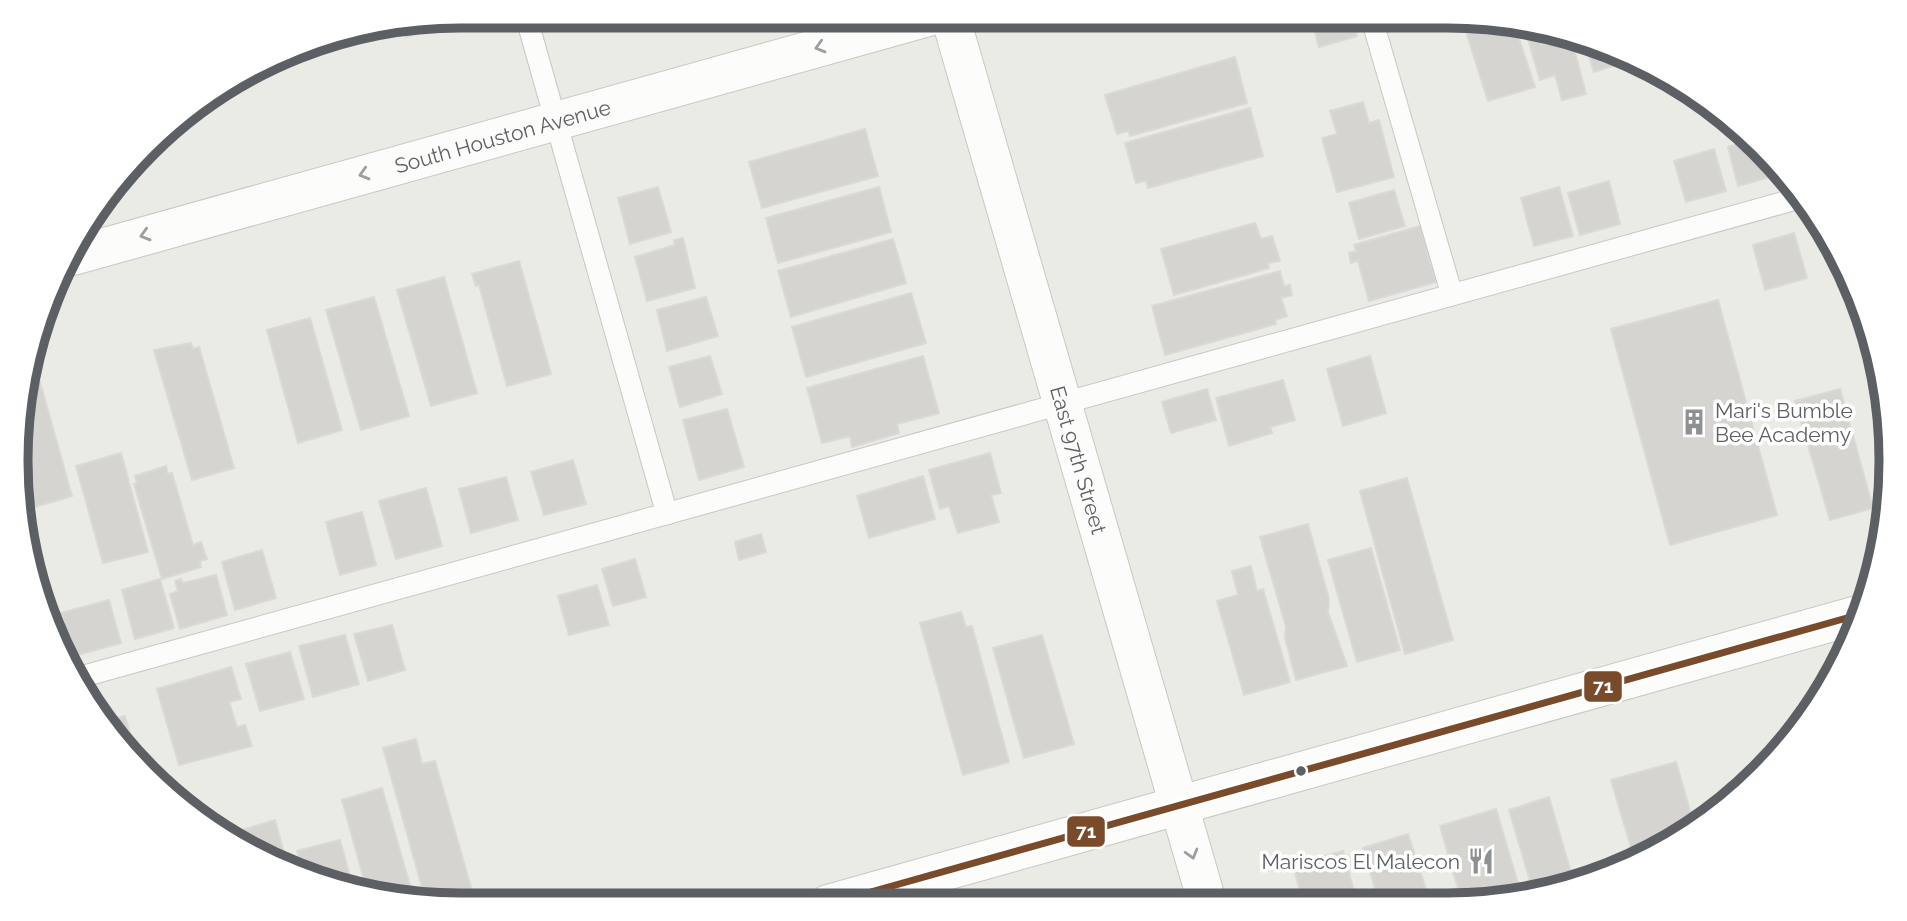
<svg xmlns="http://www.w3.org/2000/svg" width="1907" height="921" viewBox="0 0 1907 921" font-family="Raleway,sans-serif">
	<rect width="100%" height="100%" fill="#ebebe6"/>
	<g fill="#d5d4d1" stroke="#dad9d6" stroke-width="2">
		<path d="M1311,16h40l6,20 -38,11z"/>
		<path d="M447,18l2,7 -43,12 -3,-12z"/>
		<path d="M1462,19l54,11 19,57 -47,14z"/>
		<path d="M1526,32l46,9 14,53 -24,6 -7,-25 -15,5z"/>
		<path d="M338,36l3,10 -44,13 -2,-8 22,-12z"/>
		<path d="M1585,43l32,7 15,10 -38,12z"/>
		<path d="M1235,57l12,46 -117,33 -2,-5 -11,3 -12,-39z"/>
		<path d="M1363,102l6,21 10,-3 15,57 -57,15 -15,-54 15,-4 -7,-23z"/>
		<path d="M1250,108l13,48 -115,32 -2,-7 -10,2 -11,-40z"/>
		<path d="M865,129l13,47 -116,32 -13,-46z"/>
		<path d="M1752,140l9,6 17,29 -40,11 -10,-39z"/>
		<path d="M1714,149l12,42 -40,11 -12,-41z"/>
		<path d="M1609,181l11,43 -40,11 -12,-42z"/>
		<path d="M658,187l13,45 -41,12 -12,-46z"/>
		<path d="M879,187l12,45 -113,31 -12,-45z"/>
		<path d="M1559,187l14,49 -39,10 -13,-48z"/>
		<path d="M1394,190l11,36 -46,13 -10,-36z"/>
		<path d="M1255,223l6,16 11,-3 8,25 -12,2 1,5 -95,27 -13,-46z"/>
		<path d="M1420,226l16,56 -67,19 -11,-40 -7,2 -2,-10 7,-2 -2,-6z"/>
		<path d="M1794,233l13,45 -42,12 -12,-45z"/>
		<path d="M683,238l12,50 -48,13 -12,-44 40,-12 -1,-5z"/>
		<path d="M893,239l13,44 -115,34 -13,-46z"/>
		<path d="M519,261l32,113 -44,12 -28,-101 -3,1 -4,-12z"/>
		<path d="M1280,271l4,15 6,-1 2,10 -11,3 6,18 -12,4 1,4 -111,31 -13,-49z"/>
		<path d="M444,277l33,116 -46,13 -34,-116z"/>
		<path d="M911,293l15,50 -120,34 -14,-50z"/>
		<path d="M374,297l35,119 -48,14 -35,-120z"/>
		<path d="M706,297l12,39 -51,15 -10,-41z"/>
		<path d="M1718,300l59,215 -107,30 -59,-216z"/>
		<path d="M310,318l32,112 -44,13 -31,-113z"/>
		<path d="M191,343l2,6 6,-2 35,121 -42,12 -38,-130z"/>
		<path d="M710,356l12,38 -42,13 -11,-40z"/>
		<path d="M923,356l16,57 -42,11 2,9 -47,14 -2,-11 -28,7 -15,-55z"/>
		<path d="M1370,356l16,57 -43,13 -16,-57z"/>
		<path d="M1283,380l12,40 -25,7 2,6 -43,13 -13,-48z"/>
		<path d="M40,382l32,114 -44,13 -7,-26 3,-96z"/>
		<path d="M1207,389l9,31 -45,13 -9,-31z"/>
		<path d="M1840,389l33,119 -43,12 -35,-119z"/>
		<path d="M727,409l17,58 -45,13 -16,-60z"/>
		<path d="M121,453l27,99 -45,11 -27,-97z"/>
		<path d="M990,453l11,40 -10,2 8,27 -41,11 -9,-27 -9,3 -11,-39z"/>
		<path d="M573,460l13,44 -42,11 -13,-43z"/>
		<path d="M166,466l2,8 4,-1 21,72 8,-3 6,17 -7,2 1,6 -39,12 -28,-95 3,-1 -2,-7z"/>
		<path d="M923,476l12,43 -66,19 -12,-42z"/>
		<path d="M506,477l12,43 -47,13 -12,-44z"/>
		<path d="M1407,478l46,162 -48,14 -45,-163z"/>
		<path d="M426,488l16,58 -46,13 -17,-58z"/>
		<path d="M362,512l14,53 -36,10 -14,-53z"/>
		<path d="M1308,524l21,75 -1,13 19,54 -51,14 -11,-43 1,-10 -26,-90z"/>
		<path d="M761,534l5,18 -27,8 -4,-18z"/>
		<path d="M1371,548l29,102 -43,12 -29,-102z"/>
		<path d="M262,550l14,48 -41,12 -13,-48z"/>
		<path d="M635,559l11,38 -33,9 -11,-37z"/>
		<path d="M1251,566l6,25 6,-2 27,93 -46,13 -27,-94 21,-6 -6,-24z"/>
		<path d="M216,575l11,40 -47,14 -10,-35 8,-3 -3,-10 6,-2 2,4z"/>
		<path d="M160,579l14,49 -39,11 -13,-49z"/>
		<path d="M597,585l12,40 -40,10 -11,-39z"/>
		<path d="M109,600l12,43 -47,13 -13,-43z"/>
		<path d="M961,612l5,15 6,-1 37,136 -46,13 -43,-152z"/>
		<path d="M392,625l13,45 -37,11 -14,-47z"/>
		<path d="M345,635l14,49 -46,13 -14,-51z"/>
		<path d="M1042,635l32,109 -50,14 -31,-110z"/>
		<path d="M290,652l14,47 -44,12 -14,-47z"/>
		<path d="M231,667l10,32 -12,3 8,25 8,-2 7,21 -73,19 -22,-76z"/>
		<path d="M125,716l13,47 -31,-42z"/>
		<path d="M416,739l6,25 13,-3 41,144 -51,-7 -42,-150z"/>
		<path d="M1676,762l17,59 -14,5 2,8 -46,27 -24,-81z"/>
		<path d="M1750,780l-18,18 -3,-12z"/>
		<path d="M382,788l31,108 -47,-9 -24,-87z"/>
		<path d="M1549,797l25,86 -40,11 -25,-84z"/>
		<path d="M1496,809l26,88 -17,4 -43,1 -22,-76z"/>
		<path d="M275,820l14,51 -52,-35 -1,-4z"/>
		<path d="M1408,834l22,68h-51l-16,-54z"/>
		<path d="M340,840l12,44 -48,-10 -7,-23z"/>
		<path d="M1343,851l14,51h-54l-10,-37z"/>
	</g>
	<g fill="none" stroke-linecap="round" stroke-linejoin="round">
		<g stroke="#c7c7c7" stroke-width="23">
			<g id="lane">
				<path d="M526,16l141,498"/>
				<path d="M1371,16l81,279"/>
				<path d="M77,678l1719,-479"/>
			</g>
		</g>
		<g stroke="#c7c7c7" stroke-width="40">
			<g id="street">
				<path id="s1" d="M950,16l257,886"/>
				<path id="s2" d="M73,256l859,-240"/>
			</g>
		</g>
		<g stroke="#c6c7c7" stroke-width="40">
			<path id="secondary" d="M828,904l1033,-290"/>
		</g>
		<use href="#lane" stroke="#fcfcfb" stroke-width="21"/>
		<use href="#street" stroke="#fcfcfb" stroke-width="38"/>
		<use href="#secondary" stroke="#fcfcfb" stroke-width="38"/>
		<g stroke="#fff" stroke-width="12">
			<path id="bus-1" d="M828,904l1033,-290"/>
		</g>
		<use href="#bus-1" stroke="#7a4b2a" stroke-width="7"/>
	</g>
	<defs><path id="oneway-chevron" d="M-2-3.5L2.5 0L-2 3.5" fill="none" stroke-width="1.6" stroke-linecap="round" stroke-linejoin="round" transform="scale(1.75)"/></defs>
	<g stroke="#9c9ea0">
		<use href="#oneway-chevron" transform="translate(820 47) rotate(164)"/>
		<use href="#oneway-chevron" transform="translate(364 174) rotate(164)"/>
		<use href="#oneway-chevron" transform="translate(145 235) rotate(164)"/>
		<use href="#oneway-chevron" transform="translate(1192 854) rotate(74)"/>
	</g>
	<defs>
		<g id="building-bare" transform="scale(2.1)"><path d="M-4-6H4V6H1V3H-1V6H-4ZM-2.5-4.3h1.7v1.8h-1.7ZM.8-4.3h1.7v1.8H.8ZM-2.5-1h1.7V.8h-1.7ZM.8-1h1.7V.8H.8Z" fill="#8e9091" stroke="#fff" stroke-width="2.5" paint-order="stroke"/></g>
		<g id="restaurant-bare" transform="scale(2.1)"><path d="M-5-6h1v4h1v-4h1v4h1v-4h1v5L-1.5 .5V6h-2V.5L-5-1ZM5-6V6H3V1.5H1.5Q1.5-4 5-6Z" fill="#8e9091" stroke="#fff" stroke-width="2.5" paint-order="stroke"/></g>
	</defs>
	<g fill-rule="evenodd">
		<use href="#building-bare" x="1694" y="422"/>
		<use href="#restaurant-bare" x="1481" y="861"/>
	</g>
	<circle fill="#5c5f63" stroke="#fff" stroke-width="2.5" cx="1301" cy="771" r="6"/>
	<g text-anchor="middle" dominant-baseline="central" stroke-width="7" stroke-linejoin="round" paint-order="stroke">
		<g font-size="21" fill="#5c5f63" stroke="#fff">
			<text stroke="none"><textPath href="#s2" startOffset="446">South Houston Avenue</textPath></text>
			<text stroke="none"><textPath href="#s1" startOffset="462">East 97th Street</textPath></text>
		</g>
		<g font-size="21" fill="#5c5f63" stroke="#fff" text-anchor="start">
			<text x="1715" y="410">Mari's Bumble<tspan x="1715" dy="24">Bee Academy</tspan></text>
			<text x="1460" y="861" text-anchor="end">Mariscos El Malecon</text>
		</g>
	</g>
	<path d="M0 0H1907V921H0ZM460 28H1447A432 432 0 0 1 1879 460V461A432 432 0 0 1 1447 893H460A432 432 0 0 1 28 461V460A432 432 0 0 1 460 28Z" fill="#fff" fill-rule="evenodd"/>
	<path fill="none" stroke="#5c5f63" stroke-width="9" d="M460 28H1447A432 432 0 0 1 1879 460V461A432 432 0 0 1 1447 893H460A432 432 0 0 1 28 461V460A432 432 0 0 1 460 28Z"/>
	<g stroke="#fff" stroke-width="2.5">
		<rect x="1583" y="670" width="40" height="33" rx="7" fill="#7a4b2a"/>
		<rect x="1066" y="815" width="40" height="33" rx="7" fill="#7a4b2a"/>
	</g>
	<g font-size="19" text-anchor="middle" font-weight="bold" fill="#fff">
		<text x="1603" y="693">71</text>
		<text x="1086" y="838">71</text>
	</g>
</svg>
